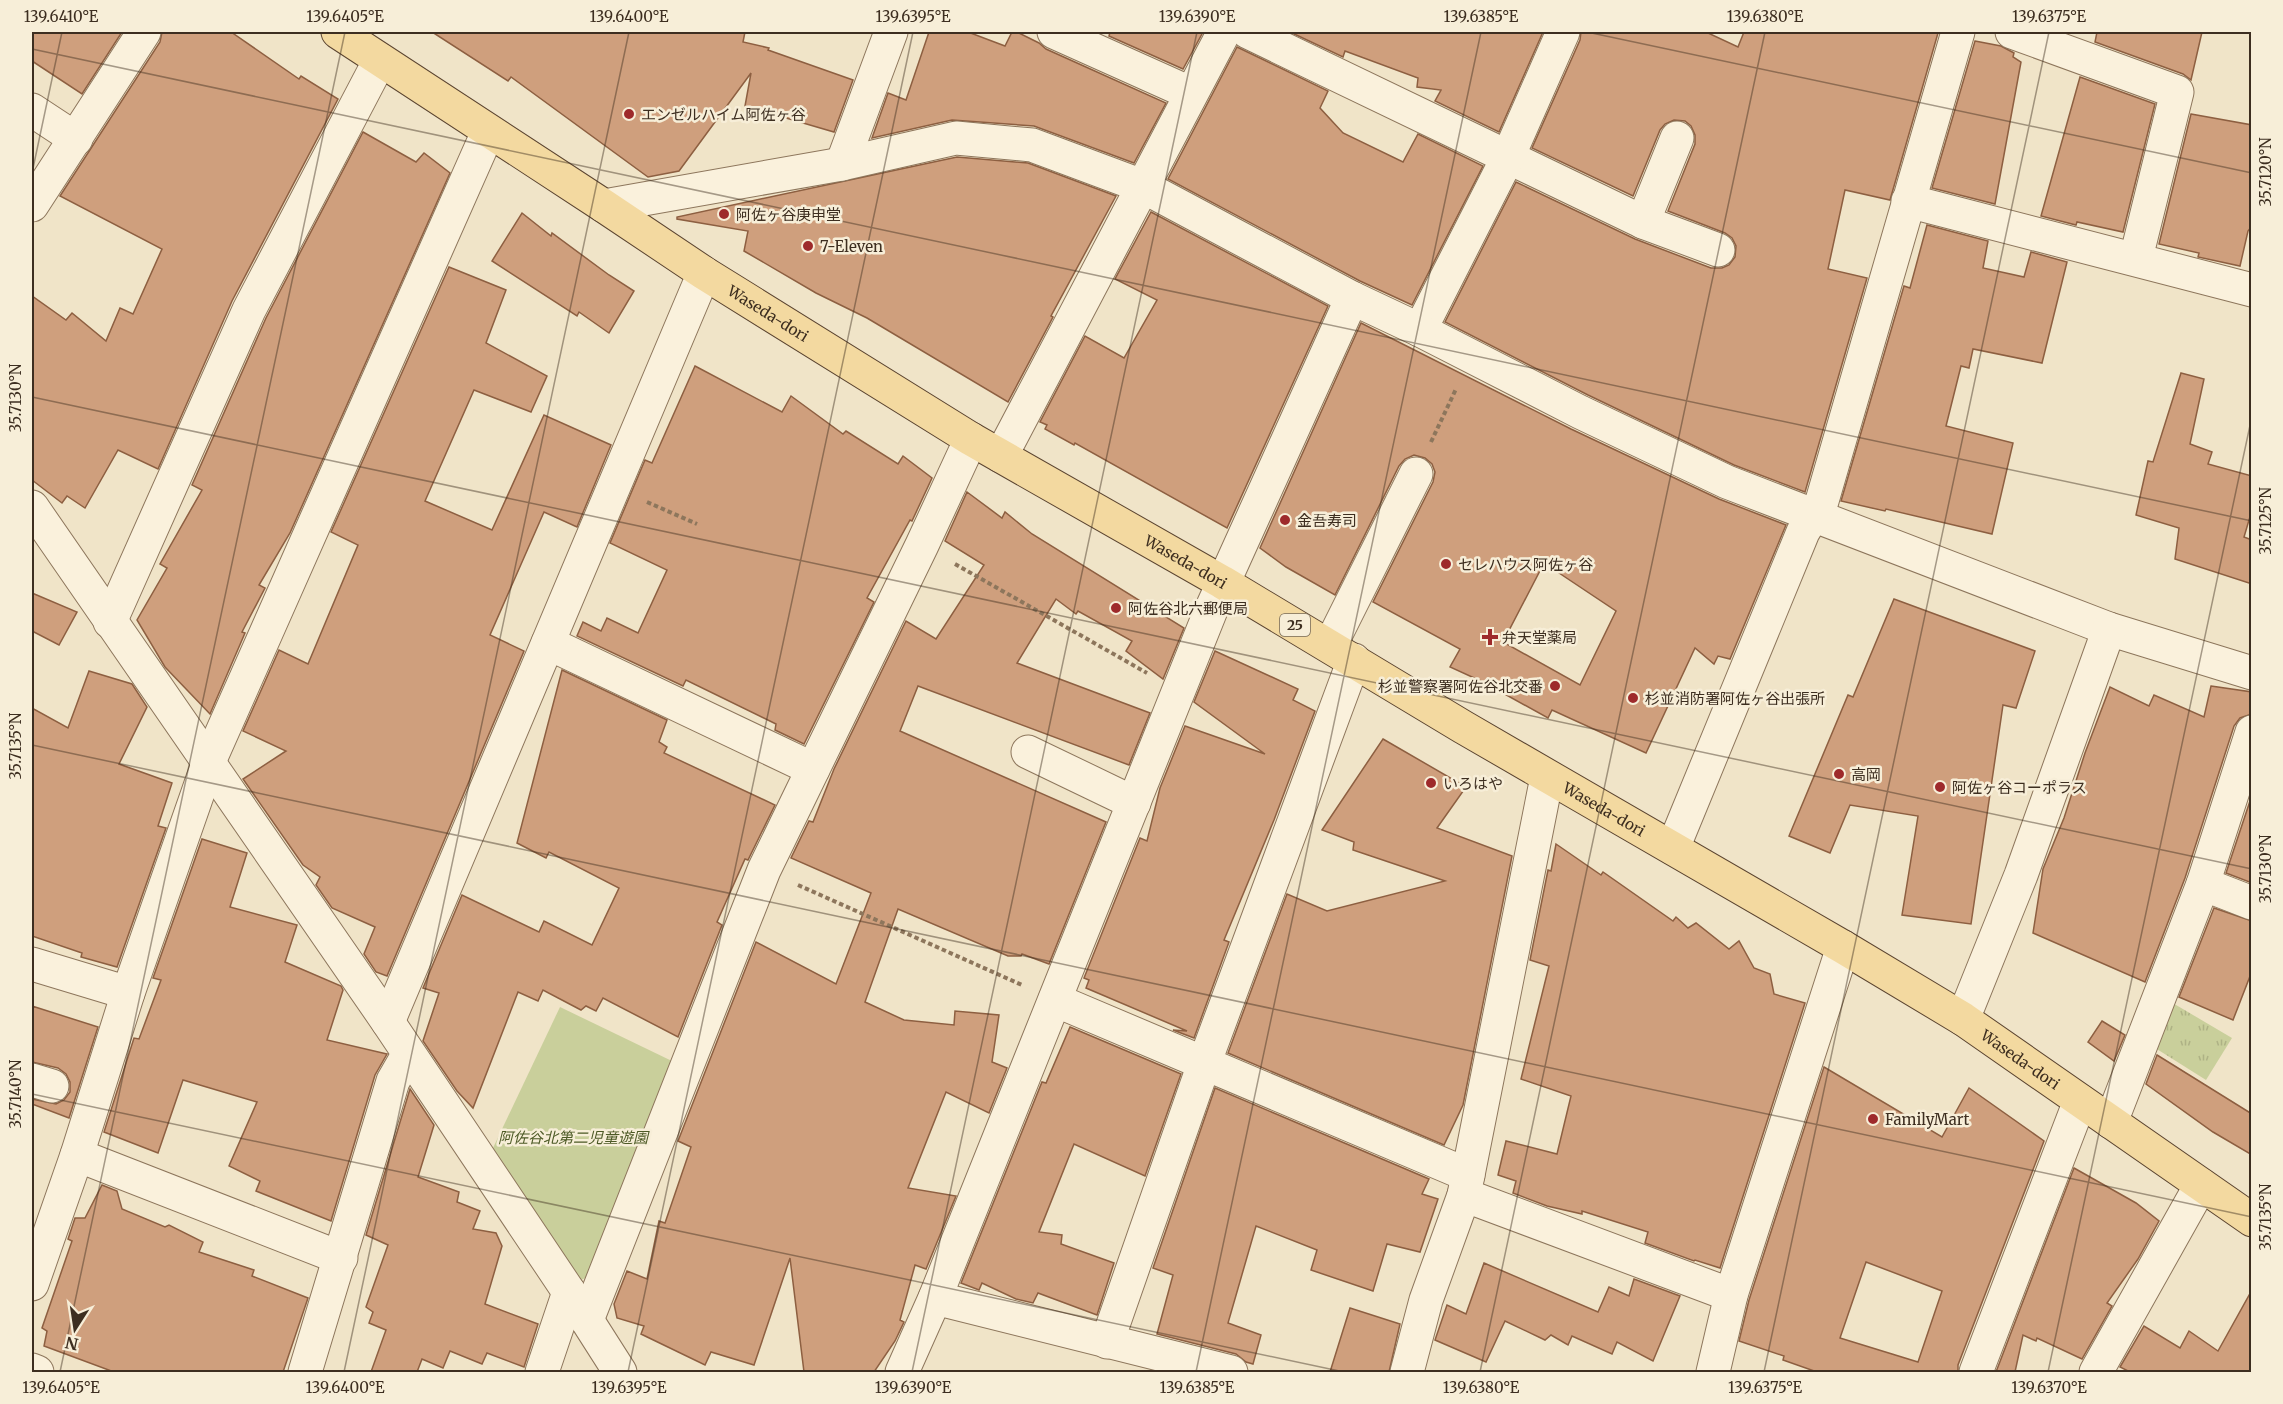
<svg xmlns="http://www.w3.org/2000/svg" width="2283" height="1404" viewBox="0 0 2283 1404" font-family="Merriweather,'Noto Sans JP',serif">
	<defs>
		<pattern id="grass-tufts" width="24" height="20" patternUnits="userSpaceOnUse" patternTransform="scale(1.5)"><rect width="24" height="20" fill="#c9cf9b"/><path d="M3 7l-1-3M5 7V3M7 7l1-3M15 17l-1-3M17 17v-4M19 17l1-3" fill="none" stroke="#aeb285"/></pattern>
	</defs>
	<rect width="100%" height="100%" fill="#f0e4c8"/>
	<path fill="url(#grass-tufts)" d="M2171,1002l61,36 -26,42 -54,-34z"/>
	<path fill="#c9cf9b" d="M560,1007l114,55 -82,213 -11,5 -88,-132z"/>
	<g fill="#cf9f7d" stroke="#8d5f41" stroke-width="1.5" fill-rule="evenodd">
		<path d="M32,32h90l-40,62 -50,-33z"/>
		<path d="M162,32h69l68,47 2,-3 37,23 -106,202 -74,168 -40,-19 -33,58 -18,-12 -5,7 -30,-23v-184l34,24 6,-7 34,28 14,-33 13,6 29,-65 -102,-53 100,-154z"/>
		<path d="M432,32h313l-2,10 26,6 -1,2 85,30 -19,52 -89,-26 6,-33 -72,98 -31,6 -137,-100 -3,4z"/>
		<path d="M929,32h39l37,14 7,-14h5l22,11 7,6 120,54 -32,60 -100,-37 -82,-6 -80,18 16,-45 18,7z"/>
		<path d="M1110,32h93l-20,37 -74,-33z"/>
		<path d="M1290,32h253l-44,100 -64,-31 6,-11 -24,-3 1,-9 -73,-27 -2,6z"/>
		<path d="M1581,32h125l32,15 6,-15 194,1 -48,167 -45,-10 -17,79 39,9 -62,214 -71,-27 -146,-70 -143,-73 71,-140 119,57 76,29h11l7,-3 6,-8 1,-11 -4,-8 -7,-5 -57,-22 27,-67v-9l-4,-9 -6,-5 -11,-1 -9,4 -5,6 -27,66 -101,-48 48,-108z"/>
		<path d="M2097,32h105l-11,48 -8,-6 -88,-32z"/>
		<path d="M1975,41l26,5 13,7 -1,4 8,5 -26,142 -63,-16z"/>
		<path d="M1237,47l91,44 -8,17 23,25 60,29 15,-28 65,32 -71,139 -52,-24 -192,-102z"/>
		<path d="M2080,77l75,27 -32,128 -46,-10 -1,3 -35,-9z"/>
		<path d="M2191,114l61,11v101l-4,5 -8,35 -42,-9 1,-4 -40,-9z"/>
		<path d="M363,132l53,30 8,-9 26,20 -160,360 -31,52 6,3 -23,44 3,1 -35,81 -45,-47 -28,-47 30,-52 -7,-4 42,-74 -10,-5 74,-167z"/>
		<path d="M957,157l71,6 88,33 -65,120 2,1 -45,85 -141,-84 -51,-25 -72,-42 4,-20 -71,-12v-2z"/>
		<path d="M1151,212l177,94 -101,222 -152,-85 -1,2 -29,-16 2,-4 -7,-3 45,-86 39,22 33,-58 -42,-21z"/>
		<path d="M522,213l29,23 1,-3 57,42 25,16 -25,42 -30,-21 -2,4 -85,-55z"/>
		<path d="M1927,225l61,16 -5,27 41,9 7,-25 36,10 -25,101 -69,-14 -4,19 -8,-2 -15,60 67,17 -21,91 -106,-25 -1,2 -44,-10 63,-215 6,2z"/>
		<path d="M449,267l57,23 -20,53 61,33 -16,36 -57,-22 -49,111 67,29 52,-115 67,30 -34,82 -33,-15 -54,123 34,16 -137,325 -11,-4 -12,-18 11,-27 -43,-19 -16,-23 4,-8 -17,-12 -60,-86 43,-28 -43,-20 36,-81 29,14 50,-119 -27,-13z"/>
		<path d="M1361,323l210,106 148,70 67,26 -56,134 -12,-3 -4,8 -19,-16 -49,105 -94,-43 -4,8 -65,-36 -33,-15 10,-18 -87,-47 60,-120 2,-10 -3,-8 -7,-6 -11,-3 -9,4 -6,7 -64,129 -49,-28 -26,-19zM1544,563l72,48 -36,74 -77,-43z"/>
		<path d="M695,366l87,46 9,-16 52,38 3,-3 52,33 5,-8 29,22 -20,43 -2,-1 -43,78 7,4 -70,142 -29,-14 1,-6 -90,-44 -3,6 -106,-50 6,-14 18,9 6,-13 31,15 29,-63 -57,-27 35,-83 7,3z"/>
		<path d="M2181,373l23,6 -14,65 22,8 -4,12 44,12v34l-8,27 8,3v44l-77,-25 4,-31 -43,-13 12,-54 5,1z"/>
		<path d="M967,492l35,26 3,-6 27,22 152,94 -21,51 -37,-28 6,-10 -54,-30 -2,3 -20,-15 -39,64 133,50 -21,52 -211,-79 -18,45 206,91 -57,142 -27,-10 -1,2h-13l-110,-47 -33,93 39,18 50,5 1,-14 44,4 -7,47 15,6 -18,45 -43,-21 -38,96 48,8 -30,73 -11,-4 -15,55 4,2 -9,19 -21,31h-70l-14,-114 -36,107 -43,-13 -6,13 -64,-31 3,-8 -27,-8 -3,-14 13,-33 20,8 12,-58 6,2 26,-76 -13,-6 78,-199 80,42 35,-91 -80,-35 18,-37 4,1 21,-53 72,-148 30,18 48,-74 -39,-24z"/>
		<path d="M32,593l45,19 -18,33 -27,-14z"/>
		<path d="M1894,599l141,52 -19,57 -13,-3 -32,219 -69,-9 16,-99 -68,-11 -20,48 -41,-17 59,-141 5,2z"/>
		<path d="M1215,651l83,38 -5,11 22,11 -41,109 -50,120 5,2 -35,96 -21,-8 14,1 -101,-43 3,-8 -5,-2 56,-140 7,3 13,-53 25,-62 80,28 -71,-52z"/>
		<path d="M562,670l105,50 -8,22 8,5 -3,6 111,52 -27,55 -3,-1 -28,63 5,3 -44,112 -75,-39 -7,13 -10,-5 -5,4 -38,-20 -5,11 -20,-9 -45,116 -16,-17 -34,-50 16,-48 -16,-5 39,-93 77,37 5,-11 48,24 27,-57 -70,-36 -3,6 -29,-15z"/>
		<path d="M89,671l43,13 15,23 -28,57 53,19 -14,43 8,2 -49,139 -36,-10 1,-4 -50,-17v-228l36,20z"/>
		<path d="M2211,686l41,6v22l-12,4 -6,8 -49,152 -40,104 -112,-49 10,-64 21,-51 21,-65 25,-66 39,19 5,-11 50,22z"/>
		<path d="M1383,739l83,48 -29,41 75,28 -49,249 -19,40 -216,-92 59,-159 40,17 118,-30 -92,-31 1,-8 -32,-12z"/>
		<path d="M2252,795v88l-26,-10z"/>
		<path d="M202,839l45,14 -17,54 67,18 -12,37 56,24 2,4 -16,50 60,14 -12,21 -44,146 -75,-30 4,-10 -31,-15 28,-64 -74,-22 -25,73 -54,-21 30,-94 5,1 22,-59 -8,-2z"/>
		<path d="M1556,844l45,31 2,-3 70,49 3,-4 12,11 8,-5 33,26 10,-8 15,27 16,6 4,20 31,9 -85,265 -25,-8 -1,1 -49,-18 3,-11 -66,-21v3l-35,-8 -34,-13 3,-12 -18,-6 8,-34 51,13 14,-58 -50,-17 28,-113 -19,-6 18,-90 3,1z"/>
		<path d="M2214,908l38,13v50l-19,49 -54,-23z"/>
		<path d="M32,1006l66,21 -29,91 -37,-14v-5l24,5 8,-4 6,-8v-10l-4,-8 -8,-6 -26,-6z"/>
		<path d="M2102,1021l23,14 -11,26 -26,-19z"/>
		<path d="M1070,1027l111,47 -36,102 -71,-32 -35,88 23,3 -1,9 53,19 -17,52 -59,-22 -5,10 -17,-4 -34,-16 -3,7 -18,-7 81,-201 4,1z"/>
		<path d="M2157,1055l95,59v41l-39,-23 -67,-48z"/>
		<path d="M1824,1067l118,70 27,-49 75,53 -86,224v7h-141l-34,-12 1,-4 -45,-15 10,-41zM1866,1262l76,29 -24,71 -78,-24z"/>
		<path d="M1215,1088l214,91 -7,15 16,5 -18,53 -33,-8 -14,47 -62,-21 6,-20 -61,-24 -28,97 33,12 -8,29 -7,-2 -10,-8 -79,-20 16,-59 -20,-7z"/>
		<path d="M410,1089l24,36 -16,52 41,15 -2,10 23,9 -7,18 23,4 6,13 -17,58 53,20 -14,43 -37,-14 -5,11 -32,-13 -7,17 -21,-9 -5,13h-46l15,-42 -17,-7 4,-11 -7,-5 22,-62 -22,-10z"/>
		<path d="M2074,1168l62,35 23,18 -21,38 -31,44 5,3 -30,53 -45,-21 -1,3 -13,-6 -8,37h-19z"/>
		<path d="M102,1185l15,6 5,18 43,18 4,-2 34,17 -4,10 55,18 -2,6 56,22 -25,74h-169l-70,-26 3,-15 -5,-3 30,-87 -4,-2 7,-21h10z"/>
		<path d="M1484,1263l114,49 11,-25 20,9 5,-17 46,17 -27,65 -36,-19 -5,12 -40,-18 -4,9 -17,-10 -6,5 -40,-19 -19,41 -51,-22 12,-35 19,9z"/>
		<path d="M2252,1290v82h-122l-10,-5 24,-41 36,22 9,-17 29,20z"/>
		<path d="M1350,1308l50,16 -11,48h-59z"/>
	</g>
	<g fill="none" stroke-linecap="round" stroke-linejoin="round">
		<g stroke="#8d765c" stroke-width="35">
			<g id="minor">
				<path d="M1054,32l136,61"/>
				<path d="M1248,32l395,190 75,28"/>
				<path d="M1563,32l-55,125 -88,173 160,82 147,70 382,147 143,44"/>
				<path d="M2012,32l165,60 -41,166"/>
				<path d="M32,110l44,29"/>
				<path d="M842,164l49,-132"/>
				<path d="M1908,201l344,89"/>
				<path d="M32,205l112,-173"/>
				<path d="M604,206l238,-42 114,-26 76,7 110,41 210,112 68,32"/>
				<path d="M1643,222l34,-84"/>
				<path d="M1001,456l223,-424"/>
				<path d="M32,507l356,515 181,270 51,80"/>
				<path d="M110,622l139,-312 131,-250"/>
				<path d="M548,643l265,126"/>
				<path d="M1330,646l86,-172"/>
				<path d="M1028,752l106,51"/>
				<path d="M1673,848l130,-316 19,-31 136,-469"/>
				<path d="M2203,884l49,19"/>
				<path d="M32,964l96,29"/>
				<path d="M1055,1000l413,175"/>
				<path d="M1963,1019l58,-144 88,-246"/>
				<path d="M388,1022l316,-749"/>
				<path d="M32,1080l20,6"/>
				<path d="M2111,1122l92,-238 49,-152"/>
				<path d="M77,1155l264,103"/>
				<path d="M1464,1195l267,100"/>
				<path d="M32,1284l45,-129 51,-162 80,-229 280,-632"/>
				<path d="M935,1298l296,74"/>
				<path d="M587,1320l177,-450 158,-325 49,-106"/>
				<path d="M1107,1342l97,-278 150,-404"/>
				<path d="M32,1370l5,2"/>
				<path d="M305,1372l88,-291 15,-26"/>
				<path d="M542,1372l27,-80"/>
				<path d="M902,1372l33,-74 276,-688 141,-312"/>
				<path d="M1407,1372l19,-72 38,-105 83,-418"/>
				<path d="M1713,1372l18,-77 112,-348"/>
				<path d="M1976,1372l104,-271"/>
				<path d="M2096,1372l105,-187"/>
			</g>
		</g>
		<g stroke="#5b4430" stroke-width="35">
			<g id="major">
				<path id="s1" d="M338,32l266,174 100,67 267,166 251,143 241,145 380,220 120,72 289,201"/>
			</g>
		</g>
		<g stroke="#8d765c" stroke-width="4" stroke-dasharray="4.5 3" stroke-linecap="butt">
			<path d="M1431,442l25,-53"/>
			<path d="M647,502l50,22"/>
			<path d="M955,564l192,109"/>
			<path d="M798,885l224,100"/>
		</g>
		<use href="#minor" stroke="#faf1dc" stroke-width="33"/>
		<use href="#major" stroke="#f3d9a0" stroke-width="33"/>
	</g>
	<path fill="none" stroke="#3d2e20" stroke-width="1.5" stroke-opacity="0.45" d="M1587,32l665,141M32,49l2220,472M32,173l30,-141M32,397l2220,472M32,745l2220,472M32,1094l1312,278M60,1372l285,-1340M344,1372l285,-1340M628,1372l285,-1340M912,1372l285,-1340M1196,1372l285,-1340M1480,1372l285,-1340M1764,1372l285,-1340M2048,1372l204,-956"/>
	<g fill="#9e2a2b" stroke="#f7eed8" stroke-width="2">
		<circle cx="629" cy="114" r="6"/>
		<circle cx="724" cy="214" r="6"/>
		<circle cx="808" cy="246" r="6"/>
		<circle cx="1285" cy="520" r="6"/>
		<circle cx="1446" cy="564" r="6"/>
		<circle cx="1116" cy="608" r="6"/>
		<path d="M1487 628h6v6h6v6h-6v6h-6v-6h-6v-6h6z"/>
		<circle cx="1555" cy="686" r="6"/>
		<circle cx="1633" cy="698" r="6"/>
		<circle cx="1839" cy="774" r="6"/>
		<circle cx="1431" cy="783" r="6"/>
		<circle cx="1940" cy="787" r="6"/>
		<circle cx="1873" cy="1119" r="6"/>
	</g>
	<g text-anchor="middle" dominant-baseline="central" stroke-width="5" stroke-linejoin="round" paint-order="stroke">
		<rect fill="#f7eed8" stroke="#756857" stroke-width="1.5" x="1280" y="614" width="30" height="22" rx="4.5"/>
		<g font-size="14" font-weight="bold" fill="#3d2e20">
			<text x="1295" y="625">25</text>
		</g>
		<g font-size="15" fill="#3d2e20" stroke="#f7eed8" text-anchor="start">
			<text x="641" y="114">エンゼルハイム阿佐ヶ谷</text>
			<text x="736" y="214">阿佐ヶ谷庚申堂</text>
			<text x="820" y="246">7-Eleven</text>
			<text x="1297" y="520">金吾寿司</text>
			<text x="1458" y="564">セレハウス阿佐ヶ谷</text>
			<text x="1128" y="608">阿佐谷北六郵便局</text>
			<text x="1502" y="637">弁天堂薬局</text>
			<text x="1543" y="686" text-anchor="end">杉並警察署阿佐谷北交番</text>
			<text x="1645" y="698">杉並消防署阿佐ヶ谷出張所</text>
			<text x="1851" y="774">高岡</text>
			<text x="1443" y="783">いろはや</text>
			<text x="1952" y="787">阿佐ヶ谷コーポラス</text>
			<text x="1885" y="1119">FamilyMart</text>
		</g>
		<g font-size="15" fill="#3d2e20" stroke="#f7eed8">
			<text stroke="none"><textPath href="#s1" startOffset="514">Waseda-dori</textPath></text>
			<text stroke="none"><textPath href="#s1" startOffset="1000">Waseda-dori</textPath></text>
			<text stroke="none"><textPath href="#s1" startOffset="1486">Waseda-dori</textPath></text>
			<text stroke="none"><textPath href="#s1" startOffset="1972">Waseda-dori</textPath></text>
		</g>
		<g font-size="15" font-style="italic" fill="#4d5a26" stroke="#f7eed8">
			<text x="573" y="1137">阿佐谷北第二児童遊園</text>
		</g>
	</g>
	<rect width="2283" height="1404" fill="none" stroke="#f7eed8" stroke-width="66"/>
	<g transform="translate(75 1329) rotate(192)" stroke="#f7eed8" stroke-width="4.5" paint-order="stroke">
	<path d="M0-4.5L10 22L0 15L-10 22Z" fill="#3d2e20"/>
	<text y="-9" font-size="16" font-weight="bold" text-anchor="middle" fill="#3d2e20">N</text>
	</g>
	<rect x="33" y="33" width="2217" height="1338" fill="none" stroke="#3d2e20" stroke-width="2"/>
	<g font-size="15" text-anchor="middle" fill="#3d2e20">
		<text x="61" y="22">139.6410°E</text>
		<text x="345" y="22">139.6405°E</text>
		<text x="629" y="22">139.6400°E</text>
		<text x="913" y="22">139.6395°E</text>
		<text x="1197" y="22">139.6390°E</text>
		<text x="1481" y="22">139.6385°E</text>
		<text x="1765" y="22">139.6380°E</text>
		<text x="2049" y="22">139.6375°E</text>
		<text transform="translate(2266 172) rotate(-90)" y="5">35.7120°N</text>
		<text transform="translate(16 398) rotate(-90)" y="5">35.7130°N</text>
		<text transform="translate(2266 521) rotate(-90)" y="5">35.7125°N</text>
		<text transform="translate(16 746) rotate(-90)" y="5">35.7135°N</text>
		<text transform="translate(2266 869) rotate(-90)" y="5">35.7130°N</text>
		<text transform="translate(16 1094) rotate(-90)" y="5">35.7140°N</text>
		<text transform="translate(2266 1217) rotate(-90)" y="5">35.7135°N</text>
		<text x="61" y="1393">139.6405°E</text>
		<text x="345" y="1393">139.6400°E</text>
		<text x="629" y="1393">139.6395°E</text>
		<text x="913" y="1393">139.6390°E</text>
		<text x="1197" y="1393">139.6385°E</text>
		<text x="1481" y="1393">139.6380°E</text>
		<text x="1765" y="1393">139.6375°E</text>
		<text x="2049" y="1393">139.6370°E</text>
	</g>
</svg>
